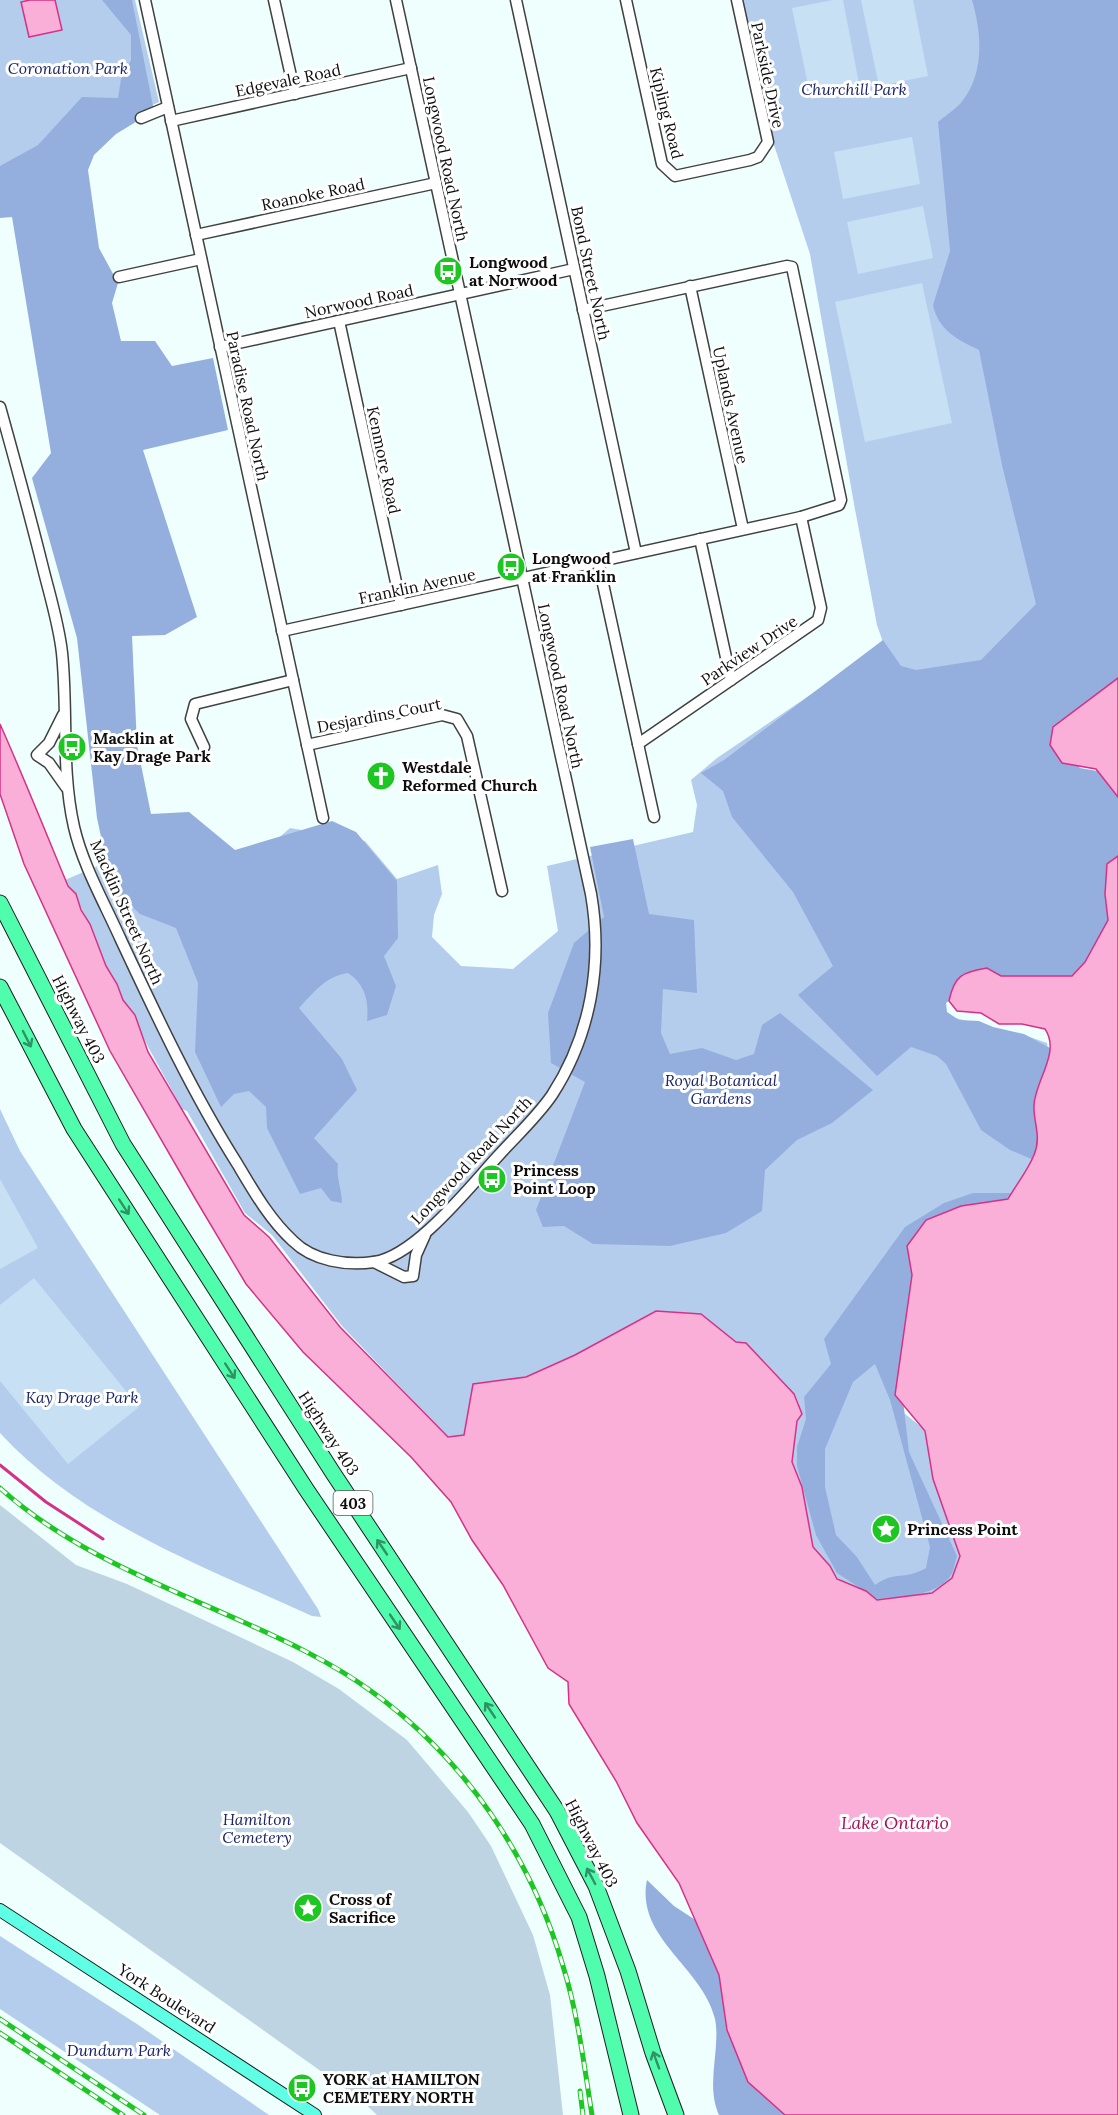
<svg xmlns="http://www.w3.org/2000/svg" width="1118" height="2115" viewBox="0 0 1118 2115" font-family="Lora,serif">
	<rect width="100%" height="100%" fill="#eefffd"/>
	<g fill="#b5cdec">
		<path d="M0,0h135l24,102 -159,70z"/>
		<path d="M743,0h375v684l-140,281 -43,48 45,11 18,10h23l26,9 1,8 -14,113 -140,241 31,25 8,49 27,77 -8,23 -20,14 -55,7 -11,-9 -29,-12 -7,-13 -17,-19 -11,-60 -10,-25 7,-58 -4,-9 -49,-52 -10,-1 -35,-28 -126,41 -49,22 -53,7 -9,51 -16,2 -106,-111 -70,-91 -27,-22 -58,-102 -5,-2 -43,-79 -4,-15 -12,-15 -6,-16 -11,-18 -16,-42 -25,-44 100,-43 70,23 29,-9 26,-23 75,13 32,38 41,-14 4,29 -8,21 -2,22 29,29 52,3 45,-38 -11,-65 146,-34 4,-27 -6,-25 26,-22 167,-113 -7,-20 -23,-121 -44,-250 -38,-115z"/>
		<path d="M0,1109l20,42 298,458 3,8 -9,-1c-109,-50 -229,-93 -312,-183z"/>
		<path d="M0,1936l137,88 132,91h-109l-160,-106z"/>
	</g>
	<g fill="#94afde" fill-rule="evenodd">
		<path d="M102,0h30l22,111 -38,23 -22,21 -6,15 11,78 19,35 -6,20 9,38h34l17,25 41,-8 15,72 -85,20 54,167 -32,18 -33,1 5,109 14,69 38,-2 46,38 97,-29 24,11 41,49 1,57 -14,18 12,30 -9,29 -20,6c2,-20 -2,-37 -19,-48 -22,3 -34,19 -49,35l43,51 15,31 -43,48 24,26c-2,15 4,25 4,39l-11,-2 -10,-13 -21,6 -33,-66 -1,-21 -17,-16 -15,3 -13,13 -26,-55 3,-69 -22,-55 -36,-14 -28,-26 -15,-70 -20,-180 -45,-160 19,-25 -39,-236 -12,1v-52l38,-21 44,-48 36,1 3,-19 10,-19v-25z"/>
		<path d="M972,0h146v689l-52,61 14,18 23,4 15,25v94l-17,60 -36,32 -98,3 -21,17 1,9 12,8 20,1 14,6 31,7 26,14 -9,115 -31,-13 -29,-20 -35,-66 -9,-8 -26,-9 -34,29 -79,-81 35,-29 -40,-74 -61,-75 -9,-26 -22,-18 23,-13 159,-120 18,26 15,4 65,-10 55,-56 -34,-139 -23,-115c-21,-10 -41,-20 -46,-45l17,-54 -12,-129c7,-6 16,-12 22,-18 25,-29 22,-70 12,-104z"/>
		<path d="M633,839l16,75 45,6 3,73 -34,-4 -2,44 9,21 32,-6 34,12 18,-6 8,-29 18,-12 93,77 -41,33 -35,17 -32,30 -3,41 -36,22 -56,13 -77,-2 -29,-18 -21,1 -7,-17 49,-128 -34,-19 -3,-50 26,-70 30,-26 -14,-70z"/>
		<path d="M973,1193h52l-124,189 8,70 48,104c-2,6 -3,17 -8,22 -16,19 -49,18 -72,21l-40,-26 -21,-38 -19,-69v-19l9,-28 -2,-22 27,-33 -7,-25 81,-112 39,-24zM875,1364l15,36 40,147 -4,21c-23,13 -30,2 -51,17l-18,-28 -21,-22 -11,-48v-38l28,-67z"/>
		<path d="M647,1880l27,26 23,15 90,194h-68c-14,-31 2,-65 -4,-96 -12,-52 -80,-81 -68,-139z"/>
	</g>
	<path fill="#bed4e2" d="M0,1505l76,60 51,19 166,78 46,27 68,51 61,72 23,34 42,89 17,60 13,120h-186l-17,-16 -360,-256z"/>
	<g fill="#c8e0f3">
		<path d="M833,0h10l17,89 -49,10 -19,-91z"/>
		<path d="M861,0h52l15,76 -49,10z"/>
		<path d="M912,137l8,47 -77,15 -9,-47z"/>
		<path d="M923,206l10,52 -75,16 -11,-52z"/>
		<path d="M922,283l30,140 -87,19 -30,-140z"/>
		<path d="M0,1179l38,69 -38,21z"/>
		<path d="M34,1278l105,129 -71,57 -68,-83v-76z"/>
	</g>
	<g fill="#faafd8" stroke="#d53287" stroke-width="1.5">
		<path d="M30,0h25l7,30 -33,7 -8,-35z"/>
		<path d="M1118,678v119l-22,-28 -34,-6 -12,-18 3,-18z"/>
		<path d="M0,724c24,54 46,109 68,162l8,8 5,16 9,14 16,42 11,18 6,16 12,15 13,37 96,163 25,22 71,90 108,110 16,-2 9,-51 53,-7 49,-22 81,-44 45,3 35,28 10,1 48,51 8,20 -5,7 -5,41 10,25 11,60 17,19 7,13 29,12 11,9 55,-7 20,-15 8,-22 -27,-77 -8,-48 -30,-36 17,-120 -5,-29 19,-26 35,-14 47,-7c8,-14 20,-29 26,-44 8,-19 -1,-33 0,-50 1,-24 27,-53 11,-76l-23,-5h-23l-18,-11 -24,-2 -8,-10c5,-25 13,-29 38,-33l14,8h71l13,-14 23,-42 -3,-26 2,-30 11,-8v1259h-333l-37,-33 -21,-52 -8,-55 -40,-92 -42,-60 -21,-42 -47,-77 -1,-22 -20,-14 -45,-83 -31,-45 -21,-38 -40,-45 -108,-105 -57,-68 -50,-84 -86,-149 -86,-187 -24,-70z"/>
	</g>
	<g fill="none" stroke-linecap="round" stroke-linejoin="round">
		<path stroke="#d53287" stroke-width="3" d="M0,1465l46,37 57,37"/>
		<g stroke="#414141" stroke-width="13">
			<g id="minor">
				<path d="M145,0l178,818"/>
				<path d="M274,0l21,94"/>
				<path d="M516,0l120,553"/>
				<path d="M626,0l36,164 13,12 75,-16 8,-3 10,-15 -31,-142"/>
				<path d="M141,118l27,-11"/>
				<path d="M171,121l240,-53"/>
				<path d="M196,235l240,-52"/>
				<path d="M119,277l82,-18"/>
				<path d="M690,286l53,243"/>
				<path d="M339,321l62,284"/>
				<path d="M220,347l354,-78"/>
				<path d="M0,407c15,54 30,108 43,161 7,28 16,57 19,85 6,58 -1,117 12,174 9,39 31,77 47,113 36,77 72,154 117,225 16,27 32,55 55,76 20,20 54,25 81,21 42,-6 97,-77 125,-107 18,-20 38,-38 53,-60 39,-60 51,-132 39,-201l-195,-894"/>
				<path d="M700,539l31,141"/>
				<path d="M598,561l56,256"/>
				<path d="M282,631l519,-114 38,-12 2,-5 -49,-233 -5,-1 -204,44"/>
				<path d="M63,715l-14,28 -12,12 12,8 17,24"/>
				<path d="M638,744l180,-124 3,-12 -20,-91"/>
				<path d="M307,745l135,-30 15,4 10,17 35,155"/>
				<path d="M204,747l-13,-28 4,-15 98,-24"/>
				<path d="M374,1262l30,15 9,-1 3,-21 9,-20"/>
			</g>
		</g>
		<g stroke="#1f1f1f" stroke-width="14">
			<path id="major" d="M0,1910l315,205"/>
		</g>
		<g stroke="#1f1f1f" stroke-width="17">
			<g id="highway">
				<path d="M0,903l123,241 210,329 224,338 39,75 32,85 25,82 23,62"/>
				<path d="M0,987l74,142 232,360 226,335 47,93 18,59 34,139"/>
			</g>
		</g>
		<use href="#minor" stroke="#fff" stroke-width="10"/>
		<use href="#major" stroke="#5effe5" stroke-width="12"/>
		<use href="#highway" stroke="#4ffdac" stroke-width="15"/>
		<g stroke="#1dc623" stroke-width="5">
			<g id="rail">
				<path d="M0,1488c70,63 157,95 241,133 45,20 90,41 130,70 93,67 160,165 192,275 15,48 21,99 29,149"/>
				<path d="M0,2019l144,96"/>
				<path d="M0,2033l123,82"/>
				<path d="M580,2091l3,24"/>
			</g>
		</g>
		<use href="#rail" stroke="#fff" stroke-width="3" stroke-dasharray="9" stroke-linecap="butt"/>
	</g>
	<defs><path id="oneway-shaft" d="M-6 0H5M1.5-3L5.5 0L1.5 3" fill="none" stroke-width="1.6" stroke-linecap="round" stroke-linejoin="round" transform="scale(1.5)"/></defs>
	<g stroke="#329165">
		<use href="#oneway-shaft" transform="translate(27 1039) rotate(63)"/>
		<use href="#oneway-shaft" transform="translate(124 1207) rotate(57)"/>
		<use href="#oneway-shaft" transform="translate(230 1371) rotate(57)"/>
		<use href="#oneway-shaft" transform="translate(382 1547) rotate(-124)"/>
		<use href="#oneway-shaft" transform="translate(395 1622) rotate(56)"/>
		<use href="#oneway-shaft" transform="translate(490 1710) rotate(-124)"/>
		<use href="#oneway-shaft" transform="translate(591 1876) rotate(-118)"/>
		<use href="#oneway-shaft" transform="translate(656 2060) rotate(-110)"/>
	</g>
	<defs>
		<g id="bus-disc" transform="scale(1.5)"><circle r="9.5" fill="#1dc623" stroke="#fff"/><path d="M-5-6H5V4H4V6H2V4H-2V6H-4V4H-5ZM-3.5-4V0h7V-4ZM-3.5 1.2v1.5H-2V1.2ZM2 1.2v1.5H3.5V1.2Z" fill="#fff"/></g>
		<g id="church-disc" transform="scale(1.5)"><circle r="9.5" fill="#1dc623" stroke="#fff"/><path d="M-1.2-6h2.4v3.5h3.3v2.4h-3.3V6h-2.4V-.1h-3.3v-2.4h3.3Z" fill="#fff"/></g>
		<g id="sight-disc" transform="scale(1.5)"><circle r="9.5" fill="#1dc623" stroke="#fff"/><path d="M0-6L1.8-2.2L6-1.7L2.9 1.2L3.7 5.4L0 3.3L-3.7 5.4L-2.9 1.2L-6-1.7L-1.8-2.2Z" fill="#fff"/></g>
	</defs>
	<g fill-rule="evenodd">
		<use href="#bus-disc" x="448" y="271"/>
		<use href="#bus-disc" x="511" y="567"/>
		<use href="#bus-disc" x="72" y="747"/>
		<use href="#church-disc" x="381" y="776"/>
		<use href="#bus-disc" x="492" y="1179"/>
		<use href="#sight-disc" x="886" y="1529"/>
		<use href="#sight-disc" x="308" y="1908"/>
		<use href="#bus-disc" x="302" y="2088"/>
	</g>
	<g text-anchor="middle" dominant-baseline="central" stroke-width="6" stroke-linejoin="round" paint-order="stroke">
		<rect fill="#fff" stroke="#565656" stroke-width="1.5" x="333.5" y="1491" width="39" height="24" rx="4.5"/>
		<g font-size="15" font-weight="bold" fill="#0e0e0e">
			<text x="353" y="1503">403</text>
		</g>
		<g font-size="16" font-style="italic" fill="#1a2469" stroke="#fff">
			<text x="68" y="68">Coronation Park</text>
			<text x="854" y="89">Churchill Park</text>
			<text x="721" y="1080">Royal Botanical<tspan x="721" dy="18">Gardens</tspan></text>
			<text x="82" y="1397">Kay Drage Park</text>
			<text x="257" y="1819">Hamilton<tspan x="257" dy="18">Cemetery</tspan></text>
			<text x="119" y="2050">Dundurn Park</text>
		</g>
		<g font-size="16" fill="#0e0e0e" stroke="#fff">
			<text transform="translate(768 75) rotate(78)">Parkside Drive</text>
			<text transform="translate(288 80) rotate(-12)">Edgevale Road</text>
			<text transform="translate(667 113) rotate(76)">Kipling Road</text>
			<text transform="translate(446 159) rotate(78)">Longwood Road North</text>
			<text transform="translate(313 194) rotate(-12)">Roanoke Road</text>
			<text transform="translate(591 273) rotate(78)">Bond Street North</text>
			<text transform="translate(359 301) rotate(-12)">Norwood Road</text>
			<text transform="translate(731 405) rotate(78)">Uplands Avenue</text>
			<text transform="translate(248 406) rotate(78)">Paradise Road North</text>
			<text transform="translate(384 460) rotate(78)">Kenmore Road</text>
			<text transform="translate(417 586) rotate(-12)">Franklin Avenue</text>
			<text transform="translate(749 650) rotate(-34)">Parkview Drive</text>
			<text transform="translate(561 686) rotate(78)">Longwood Road North</text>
			<text transform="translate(379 715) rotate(-11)">Desjardins Court</text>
			<text transform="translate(127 912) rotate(66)">Macklin Street North</text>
			<text transform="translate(79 1019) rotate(63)">Highway 403</text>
			<text transform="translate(471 1160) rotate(-47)">Longwood Road North</text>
			<text transform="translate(329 1433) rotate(57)">Highway 403</text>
			<text transform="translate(592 1843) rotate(63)">Highway 403</text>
			<text transform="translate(167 1998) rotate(33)">York Boulevard</text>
		</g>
		<g font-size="16" font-weight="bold" fill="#0e0e0e" stroke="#fff" text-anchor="start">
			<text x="469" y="262">Longwood<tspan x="469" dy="18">at Norwood</tspan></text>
			<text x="532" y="558">Longwood<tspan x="532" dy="18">at Franklin</tspan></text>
			<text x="93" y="738">Macklin at<tspan x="93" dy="18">Kay Drage Park</tspan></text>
			<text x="402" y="767">Westdale<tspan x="402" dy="18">Reformed Church</tspan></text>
			<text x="513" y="1170">Princess<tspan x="513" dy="18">Point Loop</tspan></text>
			<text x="907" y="1529">Princess Point</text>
			<text x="329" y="1899">Cross of<tspan x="329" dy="18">Sacrifice</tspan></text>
			<text x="323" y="2079">YORK at HAMILTON<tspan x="323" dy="18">CEMETERY NORTH</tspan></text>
		</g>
		<g font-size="18" font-style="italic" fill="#a70f59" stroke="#fff">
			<text x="895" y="1822">Lake Ontario</text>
		</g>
	</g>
</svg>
